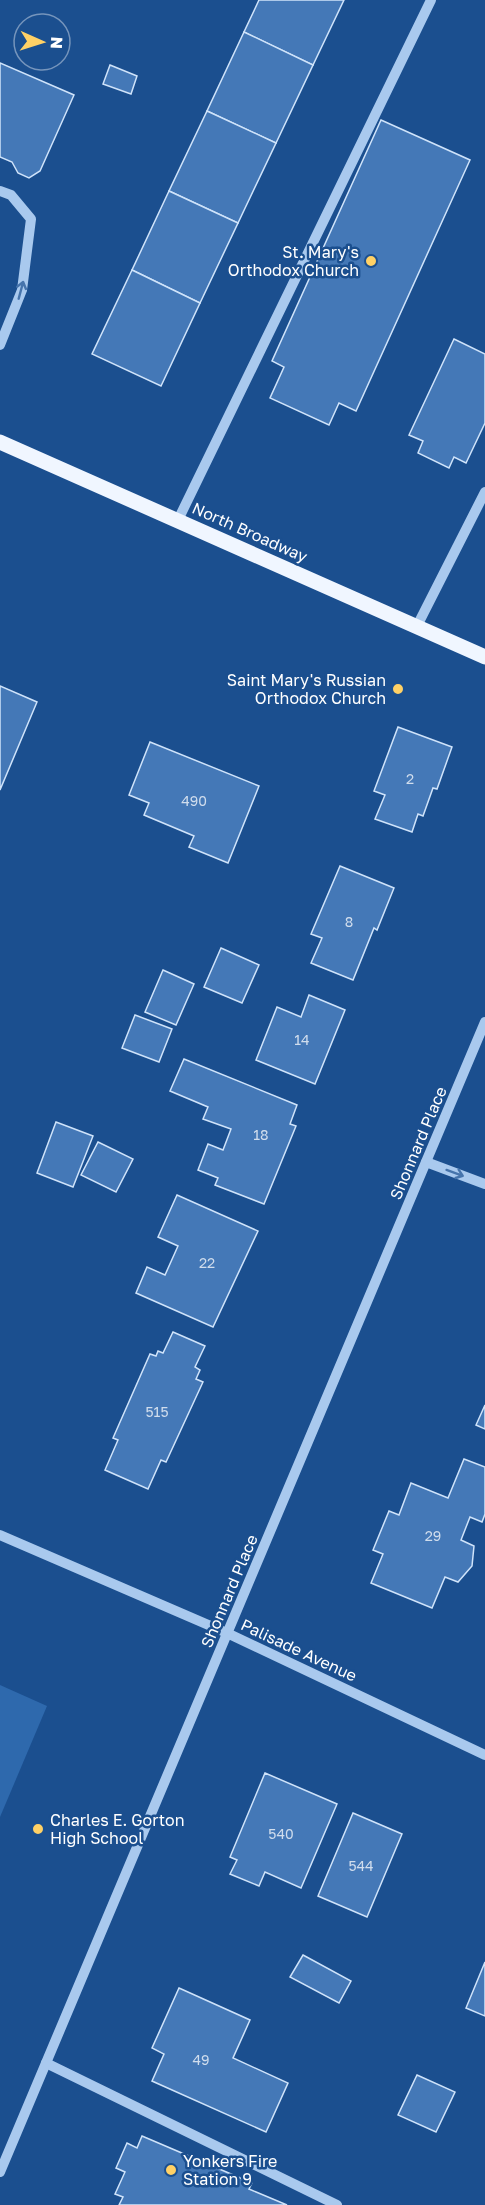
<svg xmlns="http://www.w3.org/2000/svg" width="485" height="2205" viewBox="0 0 485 2205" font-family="'Golos Text',sans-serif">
	<rect width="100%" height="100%" fill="#1b4f8f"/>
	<path fill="#2e69ad" d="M0,1685l47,21 -47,111z"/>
	<g fill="#4478b7" stroke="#cfe3fa" stroke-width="1.5">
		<path d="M259,0h85l-31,65 -69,-33z"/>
		<path d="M244,32l69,33 -37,78 -69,-32z"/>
		<path d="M0,63l74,32 -34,76 -11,7 -11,-5 -6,-11 -12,-5z"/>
		<path d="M110,65l27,11 -6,18 -28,-10z"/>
		<path d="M207,111l69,32 -38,80 -69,-32z"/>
		<path d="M381,120l89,40 -114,251 -17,-8 -10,22 -59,-27 14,-31 -12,-6z"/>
		<path d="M169,191l69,32 -38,80 -68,-33z"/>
		<path d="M132,270l68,33 -39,83 -69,-32z"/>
		<path d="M454,339l31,15v69l-19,40 -12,-6 -5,11 -31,-15 5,-12 -14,-6z"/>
		<path d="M0,686l37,16 -37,88z"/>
		<path d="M398,727l54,20 -15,42 -4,-1 -10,28 -5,-2 -6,18 -37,-13 10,-24 -11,-4z"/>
		<path d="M150,742l109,44 -31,77 -39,-16 5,-11 -50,-21 5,-12 -20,-8z"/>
		<path d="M340,866l54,22 -17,42 -3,-2 -21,52 -42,-17 11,-25 -11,-4z"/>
		<path d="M221,948l38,17 -17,38 -38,-16z"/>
		<path d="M163,970l31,14 -18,41 -31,-13z"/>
		<path d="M309,995l36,15 -30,74 -59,-24 21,-53 24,10z"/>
		<path d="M135,1015l37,14 -13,33 -37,-14z"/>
		<path d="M184,1059l113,46 -7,19 6,2 -32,78 -49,-19 3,-7 -20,-8 10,-26 15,6 8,-21 -28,-10 5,-12 -38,-16z"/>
		<path d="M56,1122l37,14 -20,51 -36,-14z"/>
		<path d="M98,1142l35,17 -17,33 -35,-17z"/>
		<path d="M177,1195l81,36 -45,96 -77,-34 11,-26 18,8 13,-29 -20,-9z"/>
		<path d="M173,1332l32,14 -10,21 5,3 -4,9 7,3 -37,80 -5,-2 -13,29 -43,-19 13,-30 -5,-2 37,-84 6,2 2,-5 5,2z"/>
		<path d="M485,1405v24l-9,-4z"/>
		<path d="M464,1459l21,8v47l-3,8 -12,-5 -9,23 13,6 -2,20 -14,16 -13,-5 -13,31 -61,-25 12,-29 -10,-4 16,-39 10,4 12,-32 37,15z"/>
		<path d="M265,1773l72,31 -36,84 -36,-16 -6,14 -29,-12 7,-14 -7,-3z"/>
		<path d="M353,1813l49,21 -35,83 -49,-21z"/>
		<path d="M303,1955l48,26 -12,22 -49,-26z"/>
		<path d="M485,1962v54l-19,-8z"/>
		<path d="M179,1988l71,32 -17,38 55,25 -22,49 -114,-51 12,-27 -12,-6z"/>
		<path d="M417,2075l38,17 -19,40 -38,-17z"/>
		<path d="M142,2136l110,47 -3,6 38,16h-168l4,-8 -8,-3 10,-22 -9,-4 11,-25 10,5z"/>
	</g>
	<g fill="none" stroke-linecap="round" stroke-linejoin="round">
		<g stroke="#a9c9ee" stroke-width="10">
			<path d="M0,191l11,4 20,24 -9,71 -22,55"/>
			<path d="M178,520l253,-520"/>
			<path d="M417,626l68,-134"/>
			<path d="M426,1162l59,22"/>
			<path d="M0,1535l227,98 258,122"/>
			<path d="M46,2063l291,142"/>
			<path d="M0,2172l485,-1150"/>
		</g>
		<path stroke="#f0f6ff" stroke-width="15" d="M0,442l485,215"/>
	</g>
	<defs><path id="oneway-shaft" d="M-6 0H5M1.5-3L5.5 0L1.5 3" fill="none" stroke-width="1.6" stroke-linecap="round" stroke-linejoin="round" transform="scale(1.5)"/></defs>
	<g stroke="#4674ac">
		<use href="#oneway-shaft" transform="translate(21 290) rotate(-75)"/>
		<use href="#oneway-shaft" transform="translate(455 1173) rotate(20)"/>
	</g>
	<g fill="#ffd166" stroke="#1b4f8f" stroke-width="2">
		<circle cx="371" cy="261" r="6"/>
		<circle cx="398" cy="689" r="6"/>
		<circle cx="38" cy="1829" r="6"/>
		<circle cx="171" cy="2170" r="6"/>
	</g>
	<g text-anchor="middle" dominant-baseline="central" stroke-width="5" stroke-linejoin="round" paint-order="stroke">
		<g font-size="14" fill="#d0dded">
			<text x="410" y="778">2</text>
			<text x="194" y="800">490</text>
			<text x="349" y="921">8</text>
			<text x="302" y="1039">14</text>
			<text x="261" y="1134">18</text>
			<text x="207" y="1262">22</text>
			<text x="157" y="1411">515</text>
			<text x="433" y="1535">29</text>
			<text x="281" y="1833">540</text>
			<text x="361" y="1865">544</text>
			<text x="201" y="2059">49</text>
		</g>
		<g font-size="16" fill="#fff" stroke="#1b4f8f" text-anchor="end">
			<text x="359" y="252">St. Mary's<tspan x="359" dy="18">Orthodox Church</tspan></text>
			<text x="386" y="680">Saint Mary's Russian<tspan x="386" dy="18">Orthodox Church</tspan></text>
			<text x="50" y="1820" text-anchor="start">Charles E. Gorton<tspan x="50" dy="18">High School</tspan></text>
			<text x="183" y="2161" text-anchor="start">Yonkers Fire<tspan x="183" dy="18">Station 9</tspan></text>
		</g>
		<g font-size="16" fill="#fff" stroke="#1b4f8f">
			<text transform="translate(250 532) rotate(24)">North Broadway</text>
			<text transform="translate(418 1143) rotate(-67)">Shonnard Place</text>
			<text transform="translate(229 1591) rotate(-67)">Shonnard Place</text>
			<text transform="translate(299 1650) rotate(25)">Palisade Avenue</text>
		</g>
	</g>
	<g transform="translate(42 42) rotate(93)"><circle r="28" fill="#1b4f8f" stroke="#7695bc" stroke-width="1.5"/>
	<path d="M0-4.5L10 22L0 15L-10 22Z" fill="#ffd166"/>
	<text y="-9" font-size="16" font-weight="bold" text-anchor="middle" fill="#ffffff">N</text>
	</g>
</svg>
